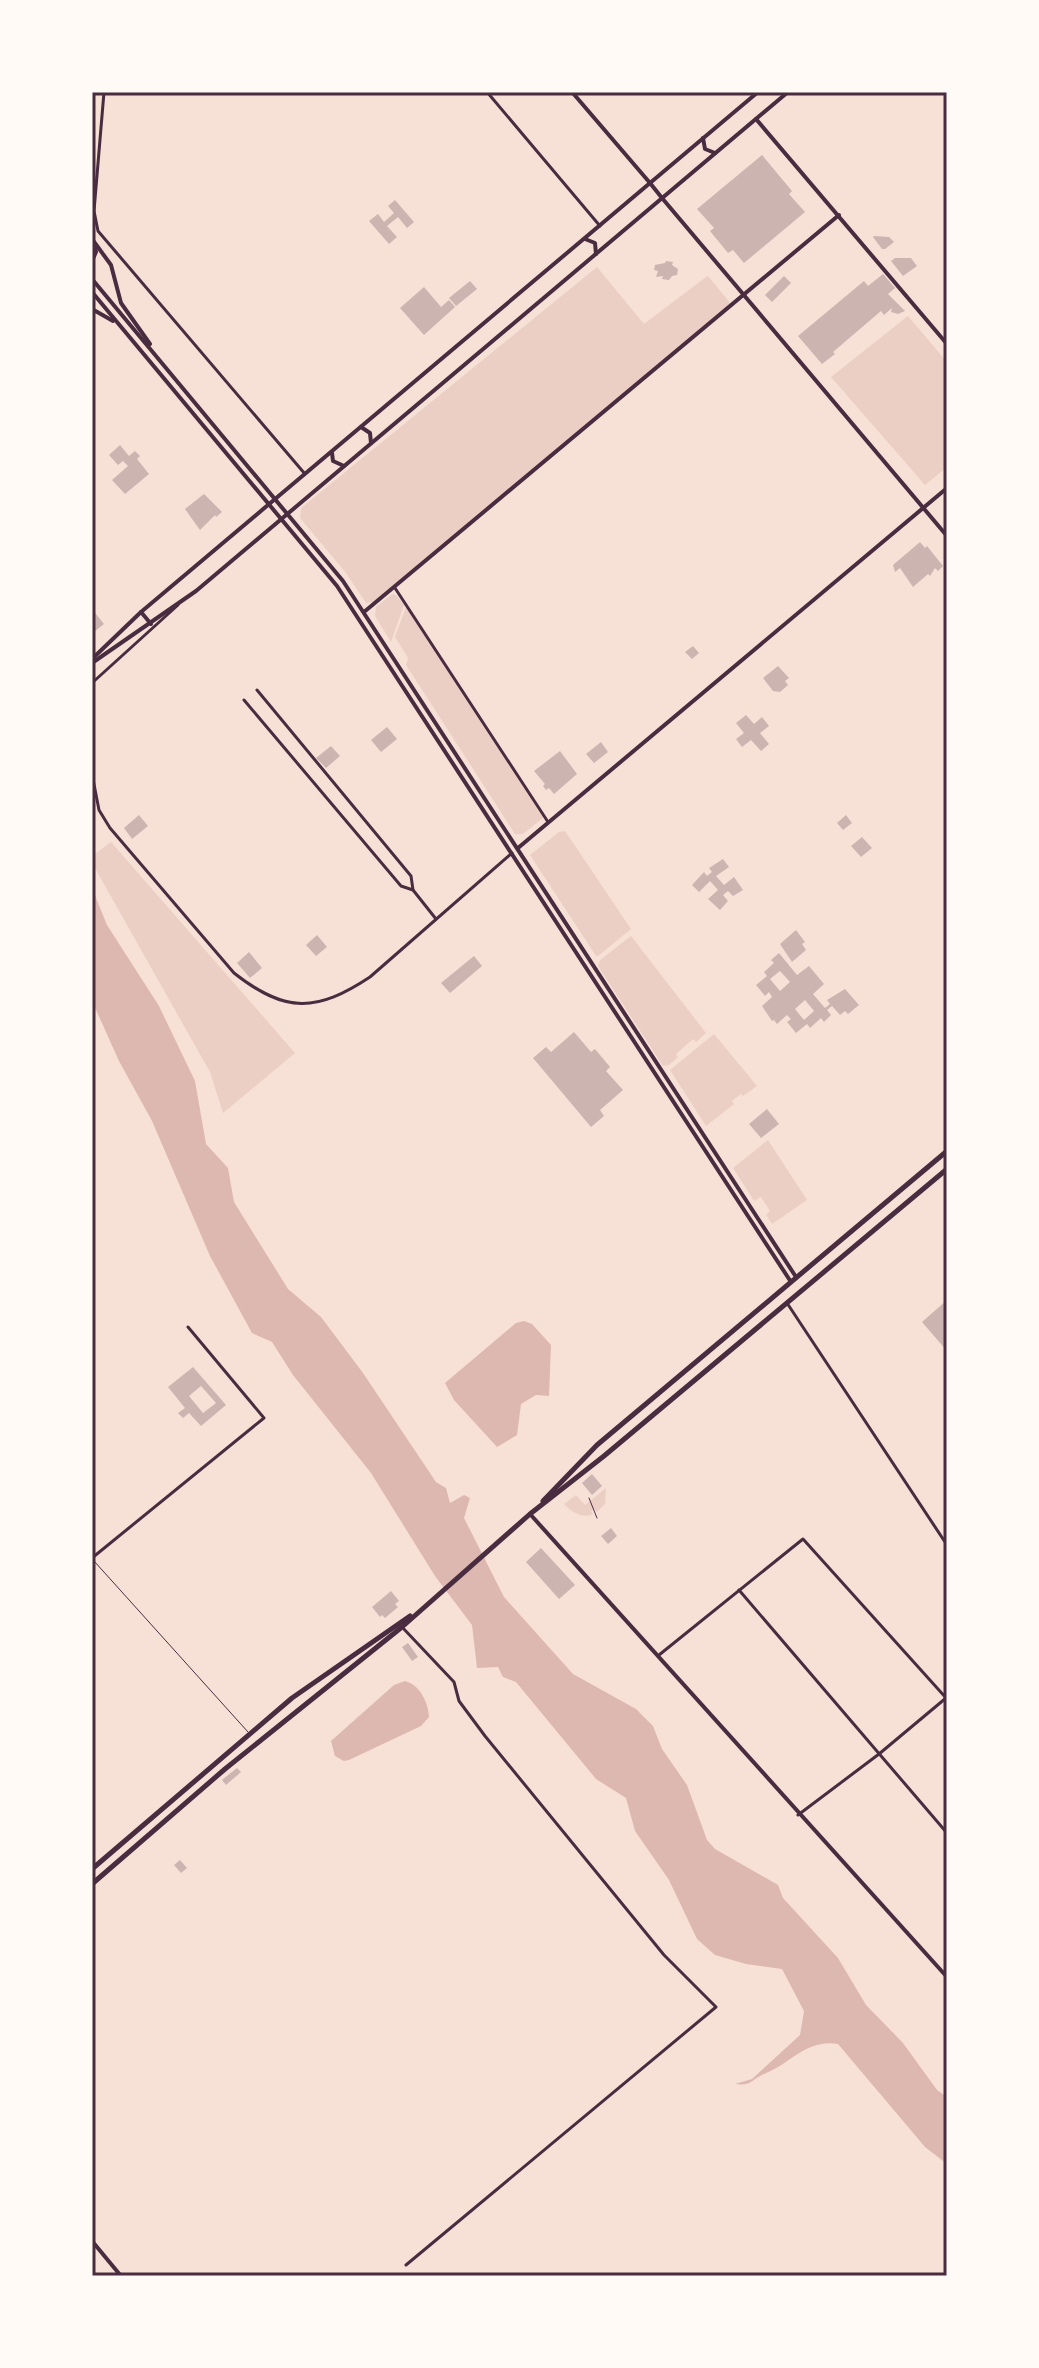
<svg xmlns="http://www.w3.org/2000/svg" width="1039" height="2368" viewBox="0 0 1039 2368" font-family="'Source Serif 4',serif">
	<rect width="100%" height="100%" fill="#f7e1d7"/>
	<g fill="#ebcfc5">
		<path d="M597,267l47,57 62,-47 2,-1 23,28 -357,298 -8,1 -20,-30 -46,-55 1,-10z"/>
		<path d="M908,316l39,46v105l-22,18 -94,-108z"/>
		<path d="M392,594l4,1 8,10 -13,37 -16,-26 1,-9z"/>
		<path d="M406,607l137,211 -20,16h-8l-109,-169 2,-7 -13,-21z"/>
		<path d="M565,831l66,98 -33,27h-2l-66,-101 29,-23z"/>
		<path d="M111,842l184,211 -72,60 -13,-41 -118,-209v-7z"/>
		<path d="M631,936l75,97 -10,9 -3,-3 -17,15 2,3 -9,8 -6,1 -65,-100 2,-6z"/>
		<path d="M714,1034l43,52 -14,10 -2,-2 -9,7 2,3 -28,22 -36,-56z"/>
		<path d="M768,1140l39,60 -35,24 -6,-9 4,-4 -9,-14 -7,4 -21,-33z"/>
		<path d="M606,1488l-1,16 -8,8 -3,-3 -3,2 2,3c-11,5 -21,-2 -29,-10l12,-9 9,10z"/>
	</g>
	<g fill="#dcb8b0">
		<path d="M92,888l15,37 52,81 36,75 11,63 22,24 6,34 54,87 33,28 42,56 73,109 10,6 4,15 14,-8 6,3 -6,20 40,79 69,77 63,35 17,17 9,23 25,36 20,55 8,9 63,36 5,13 55,60 28,47 37,38 34,47 10,7v67l-22,-17 -87,-103c-32,-5 -46,19 -74,30 -14,6 -11,12 -29,10l17,-5 48,-44 4,-24 -22,-42 -36,-5 -31,-9 -18,-16 -28,-59 -34,-49 -9,-33 -30,-19 -80,-97 -13,-5 -5,-10 -21,1 -5,-43 -37,-49 -64,-103 -78,-98 -21,-33 -20,-9 -42,-77 -58,-135 -33,-60 -27,-60z"/>
		<path d="M524,1321l8,3 19,21 -2,51 -13,-1 -15,9 -4,31 -20,12 -43,-47 -9,-17 71,-60z"/>
		<path d="M405,1681c15,4 23,21 24,36l-8,9 -72,34 -5,1 -9,-5 -4,-15 63,-56z"/>
	</g>
	<g fill="#ccb4b1" fill-rule="evenodd">
		<path d="M762,155l30,36 -3,3 16,18 -61,51 -11,-13 -5,3 -18,-22 4,-3 -17,-19z"/>
		<path d="M395,200l19,22 -7,6 -9,-11 -11,9 10,11 -8,7 -20,-23 9,-7 6,8 10,-9 -6,-7z"/>
		<path d="M874,236l15,1 5,5 -9,7h-3l-9,-12z"/>
		<path d="M895,258h16l6,8 -14,10 -12,-15z"/>
		<path d="M666,261l7,1 -1,3 6,4 -1,6 -5,1 -3,4 -7,-1 1,-3 -7,1 2,-6 -4,-1 1,-5 10,-2z"/>
		<path d="M883,274l12,14 -7,6 17,17 -7,3 -7,-2 1,-4 -8,7 -3,-4 -48,41 2,2 -13,10 -24,-28 66,-55 4,5z"/>
		<path d="M784,276l7,7 -19,19 -7,-7z"/>
		<path d="M470,281l7,8 -21,17 -7,-8z"/>
		<path d="M424,287l17,20 8,-7 6,7 -31,28 -24,-27z"/>
		<path d="M120,445l9,11 6,-5 5,5 -3,3 12,15 -24,20 -13,-14 16,-14 -5,-5 -5,4 -9,-10z"/>
		<path d="M204,494l18,18 -6,5 -1,-2 -15,15 -15,-21z"/>
		<path d="M920,542l5,6 2,-2 16,20 -5,5 -3,-3 -5,8 -2,-2 -15,13 -13,-19 -5,4 -2,-7z"/>
		<path d="M92,609l12,15 -10,8 -2,-2z"/>
		<path d="M693,646l6,7 -7,6 -7,-7z"/>
		<path d="M778,666l11,12 -4,3 3,4 -8,7 -7,-1 -10,-13z"/>
		<path d="M746,715l8,9 8,-7 7,9 -9,7 9,11 -8,7 -10,-11 -9,7 -6,-8 8,-6 -8,-10z"/>
		<path d="M387,727l10,12 -16,13 -10,-12z"/>
		<path d="M601,742l7,10 -14,11 -8,-9z"/>
		<path d="M331,746l9,10 -14,12 -10,-10z"/>
		<path d="M560,751l17,23 -23,20 -5,-6 -3,2 -3,-4 2,-2 -11,-13z"/>
		<path d="M139,815l9,11 -16,13 -8,-11z"/>
		<path d="M846,815l6,8 -9,7 -6,-7z"/>
		<path d="M862,837l10,11 -11,9 -10,-11z"/>
		<path d="M723,859l6,8 -13,9 8,9 10,-8 9,13 -10,6 -5,-5 -5,4 5,6 -8,9 -12,-11 10,-9 -8,-9 -11,11 -7,-7 12,-13 3,4 5,-4 -3,-4z"/>
		<path d="M796,930l9,12 -3,2 4,6 -14,12 -12,-18z"/>
		<path d="M317,935l10,12 -11,9 -10,-11z"/>
		<path d="M249,952l13,16 -12,10 -13,-15z"/>
		<path d="M779,953l18,22 12,-9 15,18 -11,10 12,14 5,-4 -3,-4 18,-11 14,16 -11,9 -3,-3 -5,4 -8,-9 -5,4 4,5 -7,7 -3,-4 -11,10 -3,-4 -11,9 -9,-11 4,-3 -4,-4 -10,9 -3,-4 -2,1 -10,-15 10,-9 -3,-5 -4,4 -9,-11 11,-9 -3,-4 10,-9 -3,-3zM780,971l10,11 -10,9 -10,-12zM805,1000l9,11 -10,9 -9,-11z"/>
		<path d="M474,956l8,10 -32,27 -9,-10z"/>
		<path d="M574,1032l17,20 4,-3 15,18 -4,4 17,19 -23,20 4,6 -13,11 -58,-69 13,-11 5,5z"/>
		<path d="M767,1109l12,15 -18,14 -12,-14z"/>
		<path d="M947,1300v51l-25,-29z"/>
		<path d="M193,1367l33,38 -25,21 -12,-13 -6,5 -5,-5 7,-5 -17,-21zM201,1386l15,17 -13,10 -14,-17z"/>
		<path d="M592,1474l10,12 -10,9 -10,-12z"/>
		<path d="M611,1528l6,8 -9,8 -7,-8z"/>
		<path d="M541,1548l34,37 -16,14 -33,-37z"/>
		<path d="M391,1591l8,10 -4,3 3,3 -13,11 -3,-3 -2,2 -8,-10z"/>
		<path d="M408,1643l10,14 -6,4 -10,-14z"/>
		<path d="M237,1768l4,4 -15,13 -4,-5z"/>
		<path d="M180,1860l7,8 -6,5 -7,-8z"/>
	</g>
	<g fill="none" stroke-linecap="round" stroke-linejoin="round">
		<path stroke="#4a2c40" stroke-width="1" d="M589,1498l8,20"/>
		<path stroke="#4a2c40" stroke-width="1" d="M94,1561l154,171"/>
		<g stroke="#4a2c40" stroke-width="3">
			<path d="M104,92l-10,119 4,20 207,243"/>
			<path d="M487,92l113,134"/>
			<path d="M395,588l153,234"/>
			<path d="M92,683l86,-78"/>
			<path d="M257,690l154,186 2,14"/>
			<path d="M244,700l157,186 12,4 23,29"/>
			<path d="M92,774l7,36 11,18 124,145c52,41 83,39 136,4l142,-124"/>
			<path d="M787,1303l160,242"/>
			<path d="M92,1558l172,-140 -76,-91"/>
			<path d="M739,1590l208,243"/>
			<path d="M402,1627l52,55 5,19 26,35 179,219 52,52 -310,258"/>
			<path d="M659,1655l144,-116 144,160"/>
			<path d="M798,1815l81,-61 67,-56"/>
		</g>
		<g stroke="#4a2c40" stroke-width="4">
			<path d="M572,92l78,91"/>
			<path d="M756,119l191,225"/>
			<path d="M662,198l285,338"/>
			<path d="M364,612l475,-397"/>
			<path d="M518,848l429,-360"/>
			<path d="M530,1514l417,463"/>
		</g>
		<g stroke="#4a2c40" stroke-width="4">
			<path d="M703,138l2,11 10,4"/>
			<path d="M650,183l12,15"/>
			<path d="M92,239l19,26 10,38 29,41"/>
			<path d="M585,239l10,4 1,11"/>
			<path d="M92,261l4,-9 -2,-9"/>
			<path d="M92,279l251,302 453,696"/>
			<path d="M92,292l245,294 454,696"/>
			<path d="M92,309l21,12"/>
			<path d="M361,427l9,6 1,10"/>
			<path d="M332,453l1,8 11,5"/>
			<path d="M141,612l10,12"/>
			<path d="M92,659l49,-47 617,-520"/>
			<path d="M92,663l104,-72 592,-499"/>
			<path d="M92,2241l29,35"/>
		</g>
		<g stroke="#4a2c40" stroke-width="5">
			<path d="M543,1501l54,-56 350,-294"/>
			<path d="M92,1869l200,-171 118,-82"/>
			<path d="M92,1884l133,-115 177,-142 128,-113 74,-58 343,-287"/>
		</g>
	</g>
	<rect width="1039" height="2368" fill="none" stroke="#fffaf5" stroke-width="188"/>
	<rect x="94" y="94" width="851" height="2180" fill="none" stroke="#4a2c40" stroke-width="3"/>
</svg>
